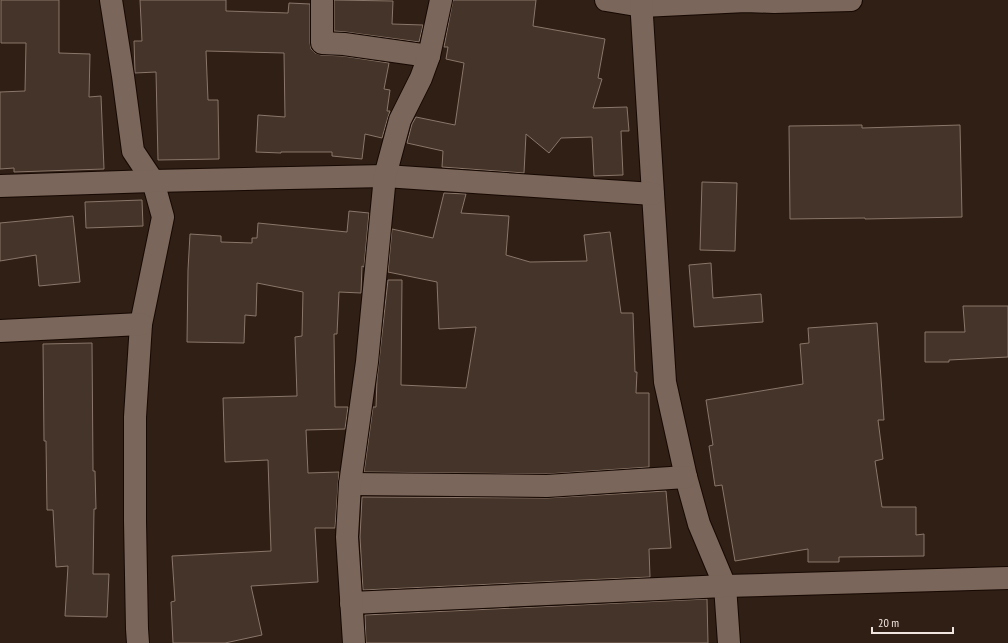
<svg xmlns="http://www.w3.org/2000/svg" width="1008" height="643" viewBox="0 0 1008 643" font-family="'PT Sans Narrow',sans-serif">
	<rect width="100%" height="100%" fill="#2f1f15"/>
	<g fill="#453429" stroke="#8a766a">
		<path d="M1,0h58v53l31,1 -1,43 12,-1 3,73 -90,3v-4l-14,1v-77l25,-1 1,-48h-25z"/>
		<path d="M140,0h86v11l62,2 1,-10 21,1v39l1,6 4,4 6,2 22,1 46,7 -5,26 6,1 -3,21h3l-2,6 -6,21 -17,-4 -3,25 -30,-3v-4h-51v1l-25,-1 2,-37 27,2 -1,-64 -78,-2 2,49h10l1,59 -61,1 -2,-88 -21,1 -1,-32h8z"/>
		<path d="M334,0l59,1 -1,23 31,1 -4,17 -73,-10 -12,-1z"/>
		<path d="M453,0h83l-3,26 72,13 -7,39 4,1 -9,29 34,-1 2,24h-8l2,44 -29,1 -2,-39 -31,1 -12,15 -23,-19 -2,39 -82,-6 1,-16 -36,-8 5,-19 4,-7 39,8 9,-62 -18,-4 2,-12h-4z"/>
		<path d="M862,125v3l98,-3 2,92 -97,2v-1l-75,1 -1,-93z"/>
		<path d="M702,182l35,1 -2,68 -35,-1z"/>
		<path d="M444,193l22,1 -5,19 48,3 -3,39 24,7 57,-1 -3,-26 26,-3 11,81h12l2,59h2l-1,21h13v74l-102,7 -183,-2 9,-65h3l1,-28 11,-99h14l-1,105 65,3 10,-61 -37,2 -2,-47 -49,-10 4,-43 41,9z"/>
		<path d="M142,200l1,26 -57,2 -1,-26z"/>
		<path d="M349,211l20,2 -5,54 -2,-1 -1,27 -22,-1 -2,42h-3l1,73h13l-3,22 -39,1 2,43 31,-1 -4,56h-20l3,54 -67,4 11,49 -37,8h-52l-2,-41 4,-1 -3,-45 99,-5 -3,-91 -43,2 -2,-64 74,-2 -2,-59 7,-1 1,-44 -46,-9 -1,33 -11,-1 -1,28 -57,-1 1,-72 2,-36 31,2v6l31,1v-5h5l1,-15 89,9z"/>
		<path d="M73,216l7,66 -41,4 -3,-31 -36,6v-38z"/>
		<path d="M711,263l2,35 48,-4 2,28 -69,5 -5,-62z"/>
		<path d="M963,306h45v51l-59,3v2h-24v-30h40z"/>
		<path d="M877,323l7,97h-6l5,39 -8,2 7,46h34v28l8,-1v22l-85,1v5h-31v-13l-73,12 -13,-76 -7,1 -6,-40 4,-1 -7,-45 97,-16 -3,-40 9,-1 -1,-15z"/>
		<path d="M92,343l1,128h2l1,38h-2l-1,65h16l-2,43 -42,-1 3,-50 -12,1 -3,-57h-6l-1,-69h-2l-1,-97z"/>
		<path d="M666,491l5,57 -22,1 1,28 -287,13 -3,-53 2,-40 185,1z"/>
		<path d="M707,599l1,44h-342l-1,-28z"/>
	</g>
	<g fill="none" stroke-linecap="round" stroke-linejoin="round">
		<g stroke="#160802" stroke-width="24">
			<g id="minor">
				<path d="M111,0l12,76 10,75 20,30 10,36 -22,107 -6,93v104l2,108 1,14"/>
				<path d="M322,0v43l22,1 85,12"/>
				<path d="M606,0l36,6 104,-5 28,1 77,-2"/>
				<path d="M641,0l12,194 12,188 21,95 13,47 26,62 4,57"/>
				<path d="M0,186l153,-5 232,-5 268,18"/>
				<path d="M0,331l141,-7"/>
				<path d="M350,484l197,2 139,-9"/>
				<path d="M351,603l374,-17 283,-8"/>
				<path d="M354,643l-7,-106 3,-53 17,-122 18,-186 15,-56 21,-42 8,-22 12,-56"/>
			</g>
		</g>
		<use href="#minor" stroke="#7a665a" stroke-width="22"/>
	</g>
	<path d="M872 627v6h81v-6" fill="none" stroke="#f0e4de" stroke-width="2"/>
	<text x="878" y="627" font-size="12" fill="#f0e4de" stroke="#2f1f15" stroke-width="3" paint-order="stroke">20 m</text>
</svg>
